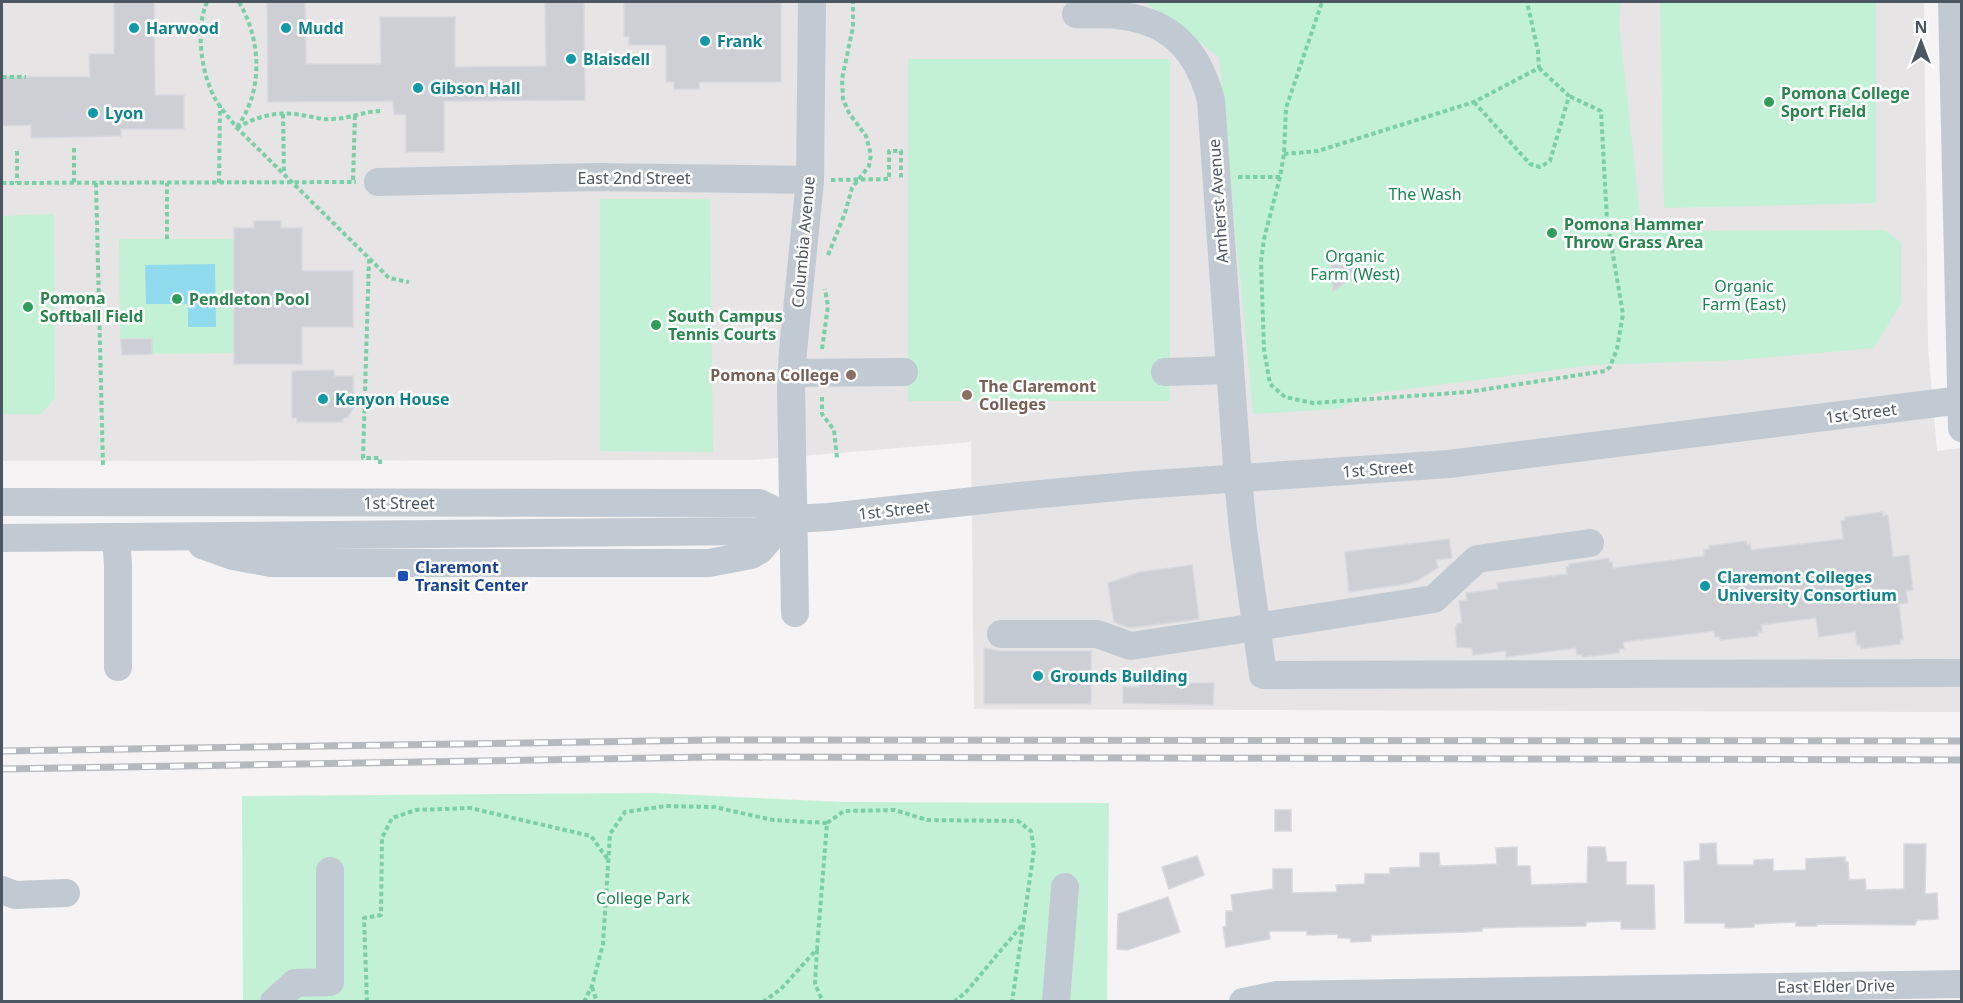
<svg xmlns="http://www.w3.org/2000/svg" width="1963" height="1003" viewBox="0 0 1963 1003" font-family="'Noto Sans',sans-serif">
	<rect width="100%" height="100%" fill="#f5f3f3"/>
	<path fill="#e6e4e5" d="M2,2h1922l4,345 9,104 24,-3v264l-987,-3 -3,-267 -219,18 -750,1z"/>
	<g fill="#c3f1d5">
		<path d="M1145,2h476l-2,22 22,200 13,7 231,-1 16,13v60l-27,45 -135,12 -146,5 -217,28 -40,16 -83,5 -34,-357z"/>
		<path d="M1660,2h216v201l-212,5z"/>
		<rect x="908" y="59" width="262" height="342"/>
		<path d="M600,199h110l3,253 -113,-1z"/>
		<path d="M54,214l1,184 -14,16h-39v-198z"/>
		<path d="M119,239h115v114l-82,1 -1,-15h-31z"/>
		<path d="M652,793l191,9 266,1 -2,198h-864l-1,-205z"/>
	</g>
	<path fill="#90daee" d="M215,264l1,63h-28v-23h-42l-1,-39z"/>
	<g fill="#cdcfd5" stroke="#d7d9de" stroke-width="1.5">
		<path d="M114,2h40l1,93h29v34h-63v7l-90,2v-13l-29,1v-49h88l-1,-23h25z"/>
		<path d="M267,2h38l1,62h75l-1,-47h75v50l91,-1 -1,-64h39l1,98 -141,1v51h-38v-37l-12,-1 -1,-13 -125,1z"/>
		<path d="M624,2h157v80h-82v7h-25v-7h-8v-37h-37v-8h-5z"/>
		<path d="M254,221h27v7h21v43h51v56h-51v37h-68v-136h20z"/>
		<path d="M1330,264l27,3 -7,13 -17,11z"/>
		<path d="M121,339h31v15l-30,1z"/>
		<path d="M334,370v6h19l1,31 -6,10 -6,2v3h-45v-4h-5v-47z"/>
		<path d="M1882,512l1,4 5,-1 5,42 16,-2 4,35 -7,1 2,12 -9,1 4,35 -3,1v4l-39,5 -1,-4h-3l-2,-13 -36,5 -3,-19 -55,7 1,7h-4v4l-38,4v-3h-5l-1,-6 -91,11 1,7h-5v4l-37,4v-3l-5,1 -1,-7 -70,9v-6l-33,4 -1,-7 -15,-1 -2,-20h2l-1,-3 6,-1 -3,-22 8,-1 -1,-7 32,-4 -1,-6 70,-9 -1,-7h3v-3l27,-4 13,-2v4h3l1,6 91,-12v-6l5,-1v-3l37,-5 1,4 3,-1 1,6 92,-11 -2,-18 4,-1v-3z"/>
		<path d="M1449,539l3,19 -16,2 2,8 -20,12 -12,4 -57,8 -4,-40z"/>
		<path d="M1192,565l7,54 -69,9 -16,-6 -6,-39 32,-11z"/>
		<path d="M984,648l17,3h90v53h-107z"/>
		<path d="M1139,683h75l-1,22 -90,-2v-16h16z"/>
		<rect x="1275" y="810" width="16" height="21"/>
		<path d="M1716,843l1,22h37v-5l19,-1v12l33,-1v-11l39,-2v5h3l1,18 16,-1 1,11 38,-1v-45h22l-1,50 12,-1 1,26 -21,1 -2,5 -98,-1v2h-21v-4l-42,2v3l-29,1v-5h-40l-1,-61 16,-2v-16z"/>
		<path d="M1517,847v19h13l1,19 56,-2 1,-36h17l2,15h19v23h28l1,44h-34v-8l-35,1v4l-69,1 -35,1v3l-16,1 -95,3v6l-20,1 -1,-4h-12v-4l-31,1v-4h-38l1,8 -44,8 -3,-20 3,-1v-15h7l-2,-16 42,-6v-20h19v24l45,-1 -1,-7 29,-1v-10h25v-6l30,-1v-14h19l1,13 36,-1 21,-1 -1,-16z"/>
		<path d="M1197,856l7,19 -35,14 -7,-22z"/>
		<path d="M1168,897l12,35 -53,18 -10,-1 1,-35z"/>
	</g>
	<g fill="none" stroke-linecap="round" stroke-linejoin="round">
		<g stroke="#7ad0a6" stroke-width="4" stroke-dasharray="4.5 3" stroke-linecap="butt">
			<path d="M207,2c-12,27 -6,74 10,100 6,9 13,17 20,26l152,150 20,4"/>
			<path d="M2,77h24"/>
			<path d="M1474,102l56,62 10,3 10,-6 19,-65 -30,-28"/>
			<path d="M283,114l1,59"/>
			<path d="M237,127c27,-36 24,-88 2,-125"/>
			<path d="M237,128c18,-11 37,-16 58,-14 12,1 24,6 37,5 17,0 32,-8 50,-8"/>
			<path d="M74,148v35"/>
			<path d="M17,151v32"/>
			<path d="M1284,154l34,-3 156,-49 65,-34 -1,-17 -11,-49"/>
			<path d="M1238,177h42l4,-23 2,-46 36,-106"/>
			<path d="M1280,177l-16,62 -3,23 3,87 6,35 15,13 28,6 155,-11 137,-21 5,-4 7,-18 6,-35 -16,-94 -6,-109 -32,-15"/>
			<path d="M353,180l2,-65"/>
			<path d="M831,180l58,-1v-28h12v28"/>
			<path d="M2,183l354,-1"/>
			<path d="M96,183l7,283"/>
			<path d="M219,183l1,-77"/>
			<path d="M167,239v-56"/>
			<path d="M828,255l17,-42 7,-25 17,-22 2,-11 -5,-19 -17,-23 -6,-14 -1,-20 11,-52v-25"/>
			<path d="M369,259l-6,199h17v7"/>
			<path d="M822,349l6,-43 -3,-17"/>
			<path d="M822,397v17l12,16 3,28"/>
			<path d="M817,950l-2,34 8,18"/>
			<path d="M592,987l5,15"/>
			<path d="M367,1002l-3,-84 17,-3 1,-77 10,-20 24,-8 54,-2 121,28 18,25"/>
			<path d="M584,1002l8,-16 11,-42 7,-110 15,-22 41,-6 48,1 59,13 54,3"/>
			<path d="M763,1002l18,-13 36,-40 10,-126 17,-12 51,-1 32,10 91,1 13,10 3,19 -22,152"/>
			<path d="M954,1002l12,-10 57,-68"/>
		</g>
		<g stroke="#c1cad2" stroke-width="28">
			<path d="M1952,2l10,426"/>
			<path d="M1076,14c15,1 32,-1 47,2 51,7 75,37 88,84l27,379 5,51 20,145 699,-2"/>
			<path d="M378,182l217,-5 215,3"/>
			<path d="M1165,372l65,-2"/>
			<path d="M792,373l112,-1"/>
			<path d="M2,502l757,1 34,16"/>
			<path d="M2,538l758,-7 33,-12 36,-2 190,-21 120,-11 310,-21 513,-64"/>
			<path d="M116,538l2,27v102"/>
			<path d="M202,545l31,11 38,7h438l42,-8 9,-5 22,-26"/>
			<path d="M795,613l-4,-226 2,-36 17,-171 2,-178"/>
			<path d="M1001,634h96l34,12 125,-19 178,-28 43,-40 113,-16"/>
			<path d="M2,890l13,5 51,-2"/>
			<path d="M274,1002l21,-19 35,-1v-111"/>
			<path d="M1056,1002l9,-115"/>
			<path d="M1243,1002l34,-7 685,-11"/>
		</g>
		<g stroke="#b5b8bd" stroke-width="7">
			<g id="rail">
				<path d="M2,751l711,-11 1249,1"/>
				<path d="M2,769l709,-12 1251,3"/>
			</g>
		</g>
		<use href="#rail" stroke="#fff" stroke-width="4.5" stroke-dasharray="14" stroke-linecap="butt"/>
	</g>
	<g fill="#0f9aa8" stroke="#fff" stroke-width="2">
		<circle cx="134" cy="28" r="6"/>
		<circle cx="286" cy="28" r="6"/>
		<circle cx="705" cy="41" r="6"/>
		<circle cx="571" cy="59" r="6"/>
		<circle cx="418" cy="88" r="6"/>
		<circle cx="93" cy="113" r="6"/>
		<circle cx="323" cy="399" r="6"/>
		<circle cx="1705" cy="586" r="6"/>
		<circle cx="1038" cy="676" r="6"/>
	</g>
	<g fill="#2e9e5b" stroke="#fff" stroke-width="2">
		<circle cx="1769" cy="102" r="6"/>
		<circle cx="1552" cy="233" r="6"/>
		<circle cx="177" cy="299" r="6"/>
		<circle cx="28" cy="307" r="6"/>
		<circle cx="656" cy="325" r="6"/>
	</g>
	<g fill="#8d6e63" stroke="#fff" stroke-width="2">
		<circle cx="851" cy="375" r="6"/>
		<circle cx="967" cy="395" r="6"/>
	</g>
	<rect fill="#1a4fb4" stroke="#fff" stroke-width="2" x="397" y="570" width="12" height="12" rx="3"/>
	<g text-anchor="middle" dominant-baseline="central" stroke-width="5" stroke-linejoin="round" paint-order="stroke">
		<g font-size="16" font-weight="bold" fill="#0d838f" stroke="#fff" text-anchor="start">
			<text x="146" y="28">Harwood</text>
			<text x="298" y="28">Mudd</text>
			<text x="717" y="41">Frank</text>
			<text x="583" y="59">Blaisdell</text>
			<text x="430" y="88">Gibson Hall</text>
			<text x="105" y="113">Lyon</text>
			<text x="335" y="399">Kenyon House</text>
			<text x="1717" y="577">Claremont Colleges<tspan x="1717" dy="18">University Consortium</tspan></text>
			<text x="1050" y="676">Grounds Building</text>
		</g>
		<g font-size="16" font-weight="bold" fill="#27864d" stroke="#fff" text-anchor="start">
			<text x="1781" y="93">Pomona College<tspan x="1781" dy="18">Sport Field</tspan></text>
			<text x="1564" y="224">Pomona Hammer<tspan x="1564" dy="18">Throw Grass Area</tspan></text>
			<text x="40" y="298">Pomona<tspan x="40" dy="18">Softball Field</tspan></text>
			<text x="189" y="299">Pendleton Pool</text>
			<text x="668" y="316">South Campus<tspan x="668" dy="18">Tennis Courts</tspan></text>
		</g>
		<g font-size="16" fill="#4a5661" stroke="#fff">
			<text x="634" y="178">East 2nd Street</text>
			<text transform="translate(1218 201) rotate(-94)">Amherst Avenue</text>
			<text transform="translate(803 242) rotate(-85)">Columbia Avenue</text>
			<text transform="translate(1861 413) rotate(-7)">1st Street</text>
			<text transform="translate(1378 469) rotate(-4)">1st Street</text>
			<text x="399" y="503">1st Street</text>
			<text transform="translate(894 510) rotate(-6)">1st Street</text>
			<text transform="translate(1836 986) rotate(-1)">East Elder Drive</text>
		</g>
		<g font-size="16" fill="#17864f" stroke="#fff">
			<text x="1425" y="194">The Wash</text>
			<text x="1355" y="256">Organic<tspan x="1355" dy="18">Farm (West)</tspan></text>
			<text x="1744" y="286">Organic<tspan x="1744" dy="18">Farm (East)</tspan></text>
			<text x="643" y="898">College Park</text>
		</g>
		<g font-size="16" font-weight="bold" fill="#785e54" stroke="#fff" text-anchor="end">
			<text x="839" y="375">Pomona College</text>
			<text x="979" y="386" text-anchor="start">The Claremont<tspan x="979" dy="18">Colleges</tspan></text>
		</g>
		<g font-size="16" font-weight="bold" fill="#164399" stroke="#fff" text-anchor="start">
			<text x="415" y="567">Claremont<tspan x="415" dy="18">Transit Center</tspan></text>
		</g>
	</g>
	<rect width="1963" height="1003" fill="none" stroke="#4a5661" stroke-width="6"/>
	<g transform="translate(1921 42)" stroke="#ffffff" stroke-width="4.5" paint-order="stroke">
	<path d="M0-4.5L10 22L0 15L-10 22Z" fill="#4a5661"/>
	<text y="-9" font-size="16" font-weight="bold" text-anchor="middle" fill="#4a5661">N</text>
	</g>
</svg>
